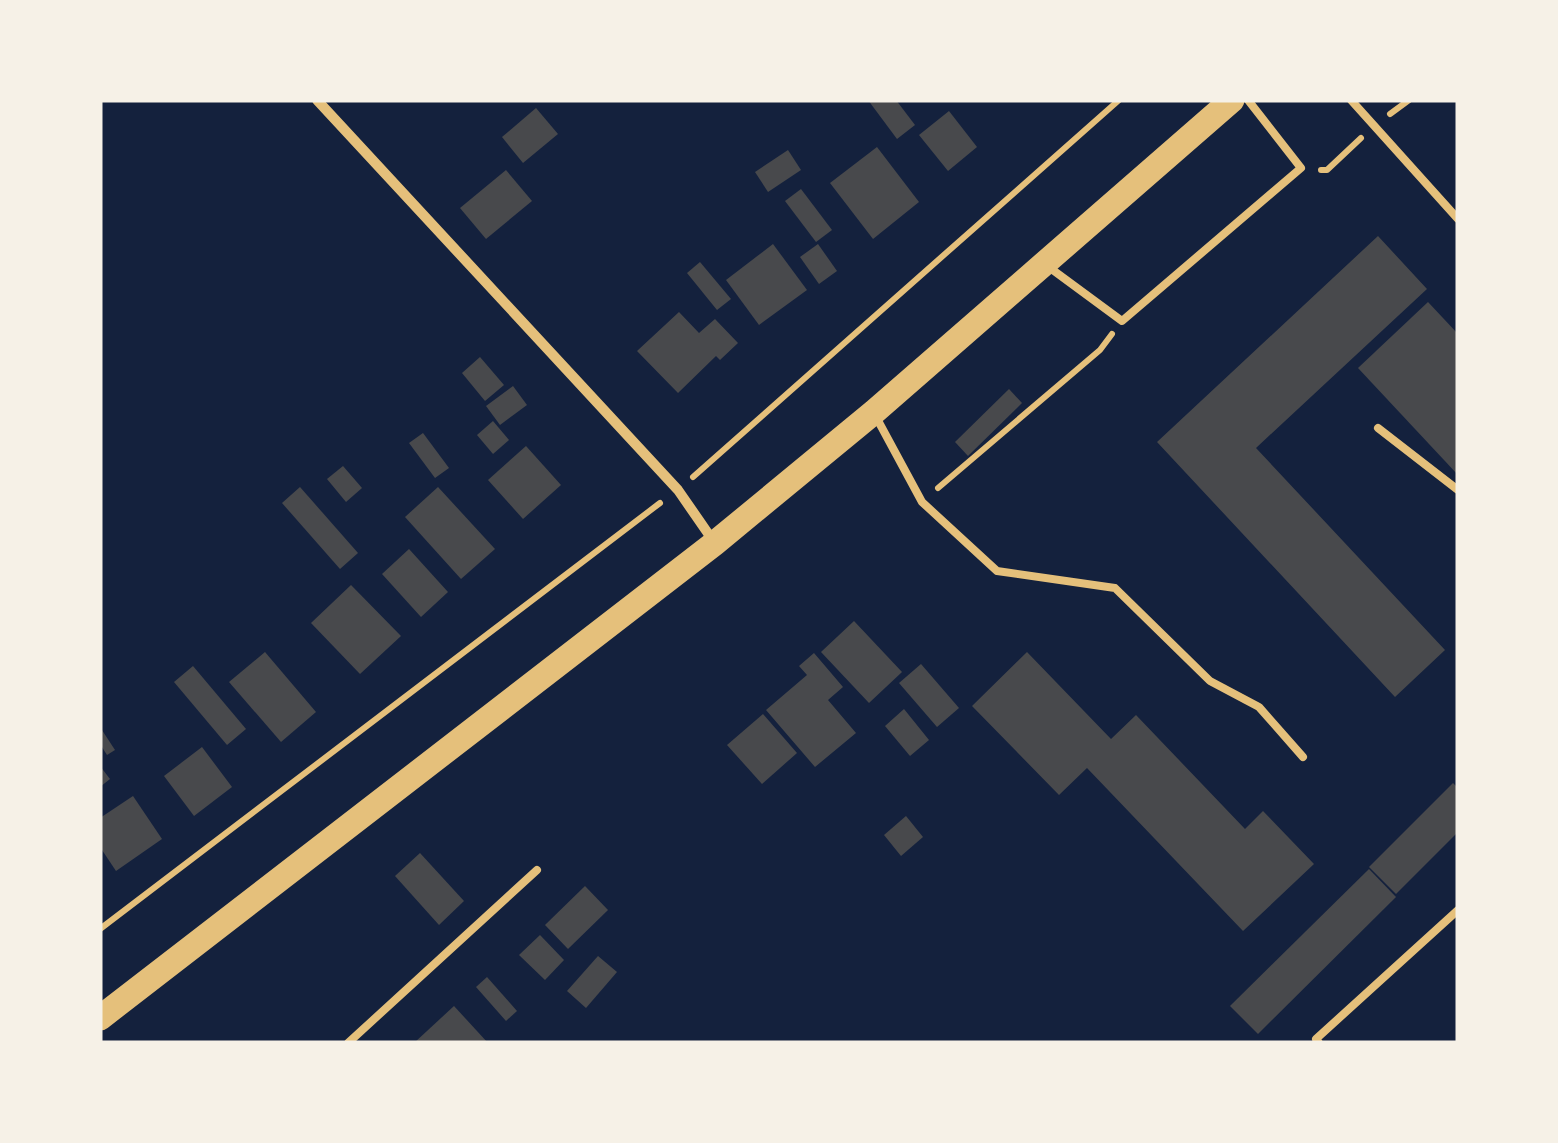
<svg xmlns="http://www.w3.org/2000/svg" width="1558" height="1143" viewBox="0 0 1558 1143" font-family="'IBM Plex Serif',serif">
	<rect width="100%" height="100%" fill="#14213d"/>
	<g fill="#48494c">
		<path d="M868,100h28l19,25 -18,14z"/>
		<path d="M536,108l22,26 -35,29 -21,-26z"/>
		<path d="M949,111l28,36 -29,24 -29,-36z"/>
		<path d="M877,147l42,55 -46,37 -43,-56z"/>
		<path d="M788,150l13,20 -33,22 -13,-20z"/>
		<path d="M506,170l26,31 -46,38 -26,-31z"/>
		<path d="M801,189l31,41 -16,12 -31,-41z"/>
		<path d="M1378,236l49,53 -171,159 189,202 -50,47 -238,-255z"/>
		<path d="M773,244l34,46 -48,35 -33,-45z"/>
		<path d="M818,244l19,27 -18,13 -19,-27z"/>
		<path d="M700,262l31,37 -14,11 -30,-37z"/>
		<path d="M1428,302l30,32v141l-100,-107z"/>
		<path d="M679,312l20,21 16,-14 23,24 -18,17 -4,-4 -38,37 -41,-42z"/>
		<path d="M480,357l24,28 -19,16 -23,-28z"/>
		<path d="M513,386l14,19 -27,20 -14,-19z"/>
		<path d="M1009,389l13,14 -54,53 -13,-14z"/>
		<path d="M493,421l16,19 -16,14 -16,-19z"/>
		<path d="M423,433l26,35 -14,10 -26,-35z"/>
		<path d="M526,446l35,39 -38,34 -35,-39z"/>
		<path d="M343,466l19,22 -16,14 -19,-23z"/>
		<path d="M300,487l58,66 -18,16 -58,-66z"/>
		<path d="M438,487l57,62 -34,30 -56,-62z"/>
		<path d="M409,549l39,43 -27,25 -39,-43z"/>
		<path d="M351,585l50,51 -41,38 -49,-51z"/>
		<path d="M854,621l48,51 -33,31 -48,-51z"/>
		<path d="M265,652l51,60 -35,30 -52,-60z"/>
		<path d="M1027,652l84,87 25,-24 109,114 18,-18 51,53 -71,67 -156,-163 -28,27 -87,-89z"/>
		<path d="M814,653l29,34 -15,13 28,33 -41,34 -49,-57 41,-35 -8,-9z"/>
		<path d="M921,664l38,44 -22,19 -38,-44z"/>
		<path d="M193,666l53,63 -19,16 -53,-63z"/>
		<path d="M904,709l25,31 -19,16 -25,-30z"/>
		<path d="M763,714l34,39 -35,31 -35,-39z"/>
		<path d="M100,727l15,23 -8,5 -7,-11z"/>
		<path d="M202,747l30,40 -38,29 -30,-40z"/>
		<path d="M100,766l10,13 -10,8z"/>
		<path d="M1453,783l5,5v44l-62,62 -27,-27z"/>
		<path d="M133,796l29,43 -46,32 -16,-24v-29z"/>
		<path d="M906,816l17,21 -22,19 -17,-21z"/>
		<path d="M420,853l44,48 -25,24 -44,-49z"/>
		<path d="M1369,869l27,28 -138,137 -28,-28z"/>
		<path d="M585,886l23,24 -40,39 -23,-24z"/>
		<path d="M540,935l24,25 -19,20 -26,-25z"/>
		<path d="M598,956l19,16 -31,36 -19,-17z"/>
		<path d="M487,977l30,34 -11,10 -30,-34z"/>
		<path d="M454,1006l34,37h-74z"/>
	</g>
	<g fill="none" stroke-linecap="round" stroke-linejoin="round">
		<g stroke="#e5c07b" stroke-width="6">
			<path d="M1390,114l19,-14"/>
			<path d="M1321,170h6l34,-32"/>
			<path d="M693,477l426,-377"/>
			<path d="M938,488l162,-138 12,-16"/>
			<path d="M100,929l560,-426"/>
		</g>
		<g stroke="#e5c07b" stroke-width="8">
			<path d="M1351,100l107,119"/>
			<path d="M1046,265l76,56 179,-153 -53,-68"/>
			<path d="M875,415l47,87 75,69 118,17 95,93 49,26 44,50"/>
			<path d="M1378,428l80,62"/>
			<path d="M348,1043l189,-173"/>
			<path d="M1319,1043l-3,-4 142,-129"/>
		</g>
		<path stroke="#e5c07b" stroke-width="10" d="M317,100l361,390 36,52"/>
		<path stroke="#e5c07b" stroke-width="25" d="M100,1018l615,-475 159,-131 358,-312"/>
	</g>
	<rect width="1558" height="1143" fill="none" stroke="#f6f1e7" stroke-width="205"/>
</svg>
